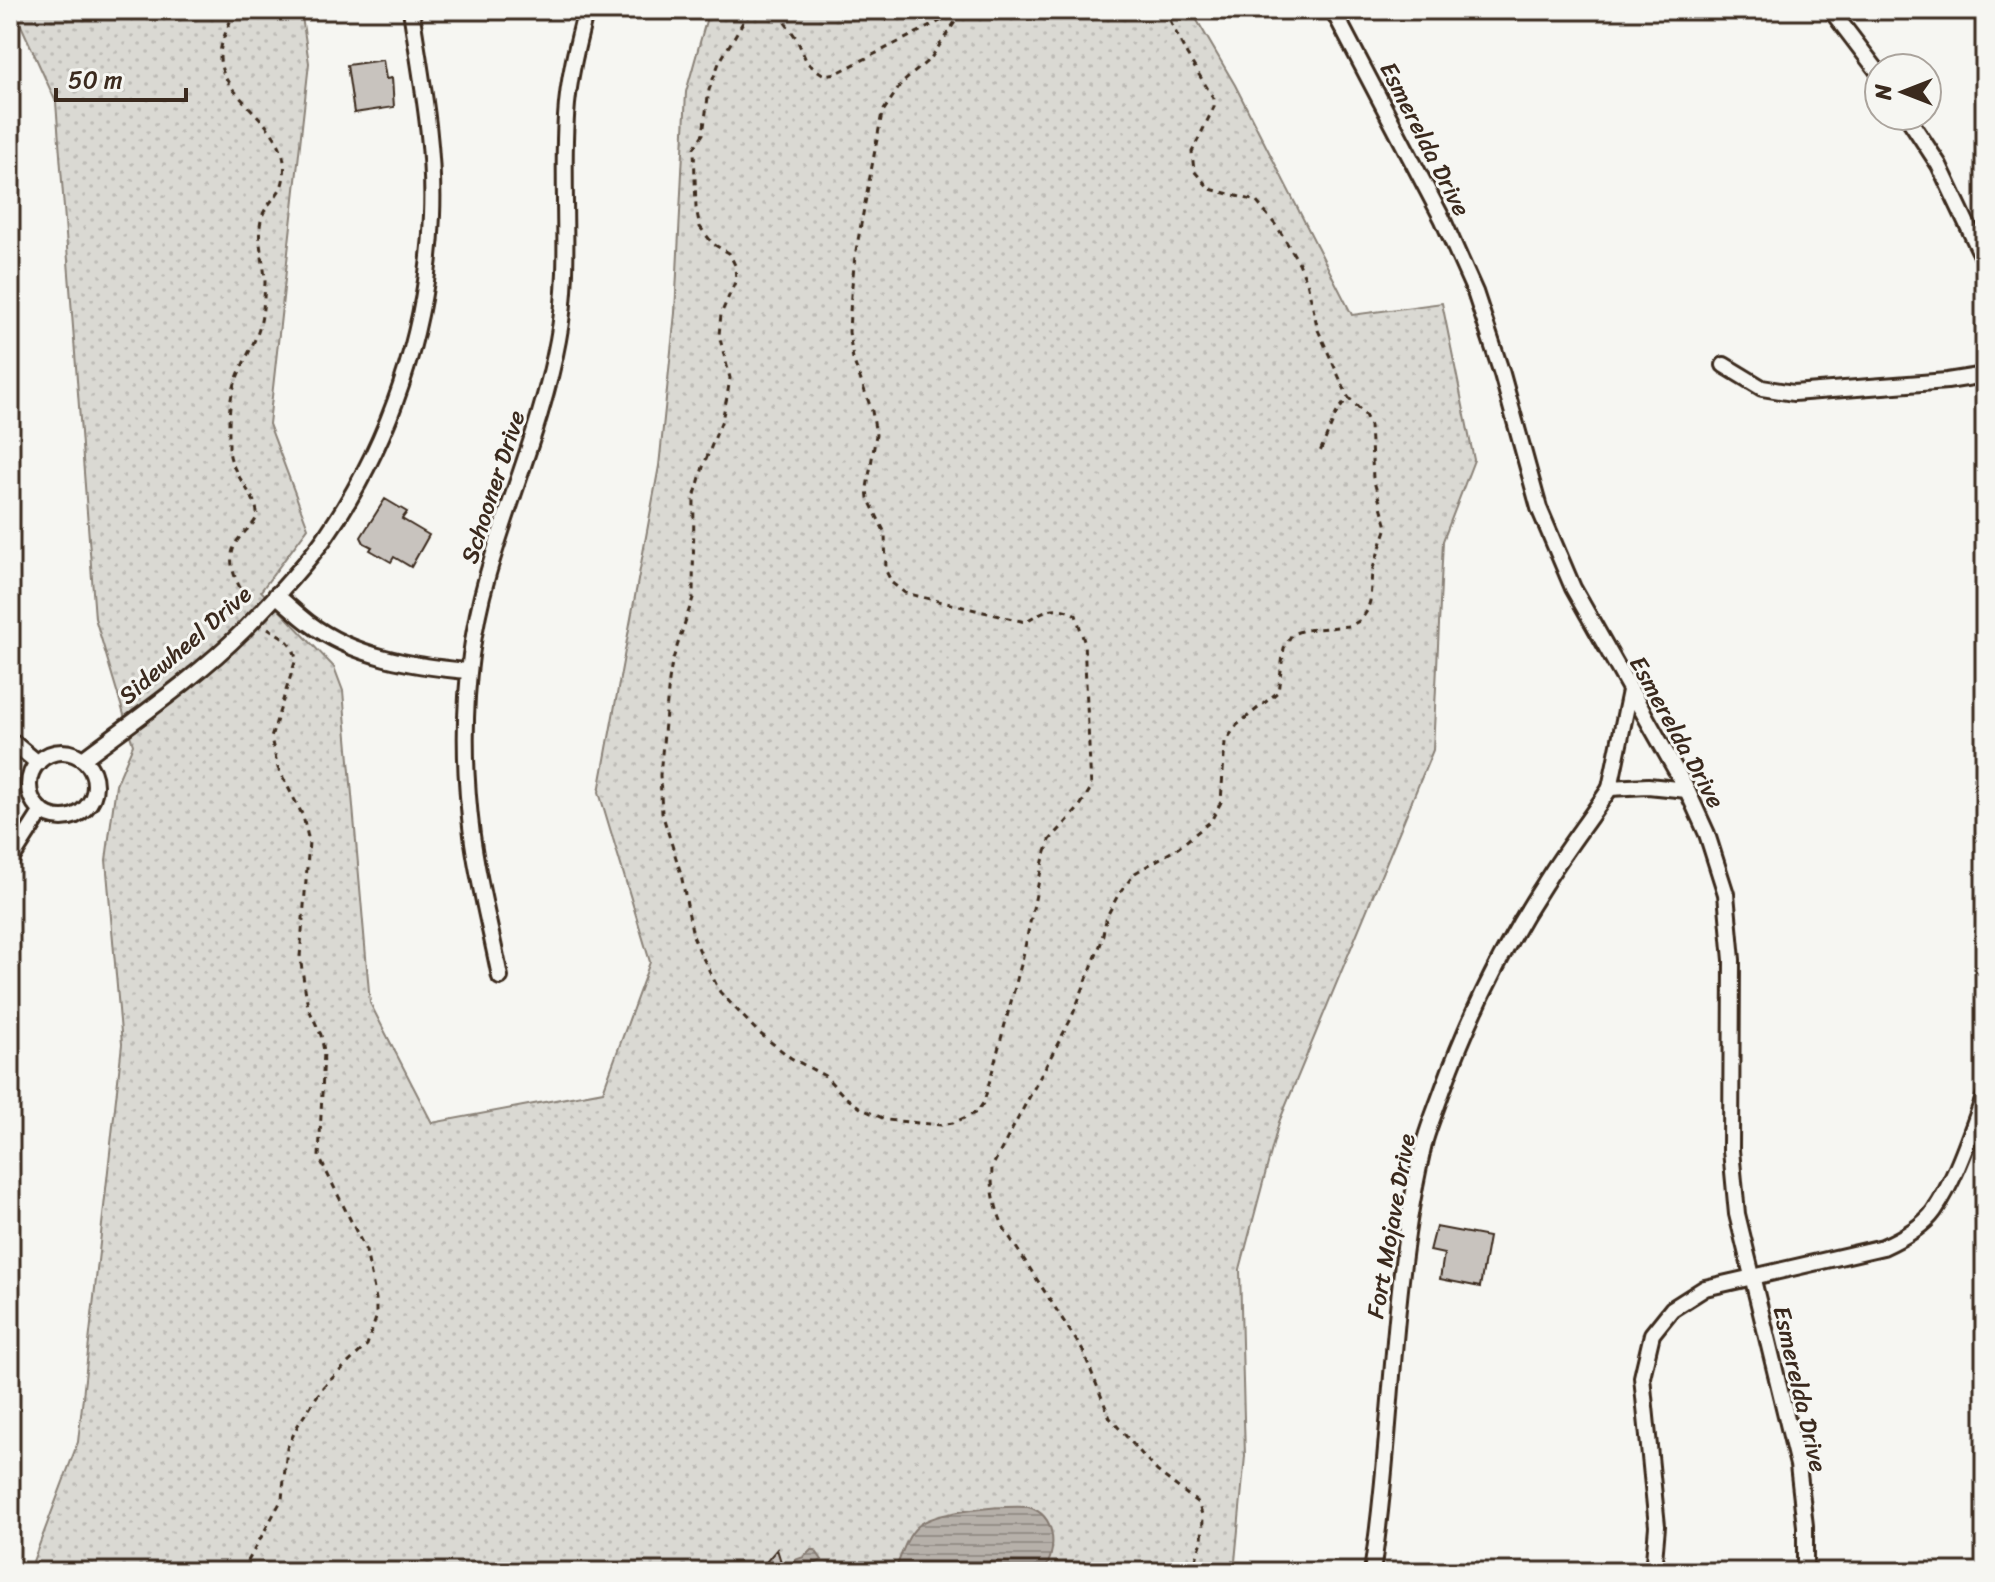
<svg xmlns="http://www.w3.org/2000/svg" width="1995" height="1582" viewBox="0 0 1995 1582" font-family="Sriracha,sans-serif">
	<defs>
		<pattern id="green-dots" width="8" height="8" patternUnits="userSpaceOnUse" patternTransform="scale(2)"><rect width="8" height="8" fill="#dad9d3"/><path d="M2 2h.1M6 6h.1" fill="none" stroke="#bcbab5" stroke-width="1.8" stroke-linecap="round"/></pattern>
		<pattern id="water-rules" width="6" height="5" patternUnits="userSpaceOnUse" patternTransform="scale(2)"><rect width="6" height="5" fill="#b6b0a9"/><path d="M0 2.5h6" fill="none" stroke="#958f89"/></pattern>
	</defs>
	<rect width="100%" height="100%" fill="#f6f6f2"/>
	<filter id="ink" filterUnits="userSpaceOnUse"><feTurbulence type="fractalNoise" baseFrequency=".0125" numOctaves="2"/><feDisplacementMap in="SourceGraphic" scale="16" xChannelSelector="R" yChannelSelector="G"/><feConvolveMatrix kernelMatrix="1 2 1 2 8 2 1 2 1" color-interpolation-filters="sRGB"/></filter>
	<g filter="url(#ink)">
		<path fill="url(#green-dots)" stroke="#8a8278" stroke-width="2" d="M14,10h287l8,53 -40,361 39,104 -47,63 73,76 9,24 27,312 62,120 171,-32 47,-129 -51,-170 60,-326 16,-153 11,-221 23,-82h482l44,75 117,230 90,-12 32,157 -31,81 -10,209 -154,372 -39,147 5,187 -11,116h-1205l49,-130 44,-398 -16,-184 10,-75 17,-40 -38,-127 -39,-516z"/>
		<g fill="url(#water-rules)" stroke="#857a71" stroke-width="2">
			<path d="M1028,1507c29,8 29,42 16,65h-150c7,-14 11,-34 23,-45 17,-17 86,-21 111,-20z"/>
			<path d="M811,1550h4l7,10 -9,5 -3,7h-16l1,-12 9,-3z"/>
		</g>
		<g fill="#c8c3be" stroke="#3b2a1e" stroke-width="2">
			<path d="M383,60l3,19 6,-1 2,29 -40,6 -7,-48z"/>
			<path d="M385,499l22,13 -5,7 27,16 -18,32 -17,-10 -3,5 -21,-12 2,-3 -8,-4 -3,-6z"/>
			<path d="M1436,1227l53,10 -9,50 -40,-8 4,-25 -14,-3z"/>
			<path d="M777,1549l7,23 -23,-4z"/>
		</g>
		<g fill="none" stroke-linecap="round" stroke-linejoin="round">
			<g stroke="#3b2a1e" stroke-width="20">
				<g id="minor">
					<path d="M1333,10l109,208 33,74 27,82 37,134 34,80 114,202 20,44 19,60 6,66 -1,190 6,64 61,251 7,61v46"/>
					<path d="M1831,10l48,63"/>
					<path d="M1907,116l32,49 46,97"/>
					<path d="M1724,365l38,23 31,5 154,-12 38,-6"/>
					<path d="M276,595c11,9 21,19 33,28 45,34 104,43 158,48"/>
					<path d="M1630,691l-20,97 38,-2 39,4"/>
					<path d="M10,740l28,23"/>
					<circle cx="62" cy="785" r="33"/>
					<path d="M83,759c54,-41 113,-81 161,-129 25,-26 59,-62 80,-91 66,-95 104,-209 108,-324 3,-69 -11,-138 -21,-205"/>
					<path d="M10,861l32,-50"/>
					<path d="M500,977c-9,-47 -22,-95 -28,-142 -11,-87 -9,-173 15,-258 22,-79 56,-155 71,-237 14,-73 3,-150 8,-223 2,-37 11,-72 20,-107"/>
					<path d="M1372,1572c22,-143 18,-290 53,-432 5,-17 12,-34 18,-51 26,-72 60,-142 102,-206 20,-33 44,-63 65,-95"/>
					<path d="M1653,1572l4,-46 -15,-149 10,-43 20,-25 33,-21 178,-41c18,-8 39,-19 51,-36 23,-34 36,-77 51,-116"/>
				</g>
			</g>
			<g stroke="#3b2a1e" stroke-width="3" stroke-dasharray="6 6" stroke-linecap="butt">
				<path d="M234,10c-4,15 -14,31 -14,46 -1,45 76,69 63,125 -3,15 -17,22 -21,36 -7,23 3,43 3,66 -1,16 -2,39 -9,54 -7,17 -17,32 -22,50 -6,18 -5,41 -5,60 0,27 28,47 28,67 0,8 -8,13 -13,19 -23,21 -10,48 6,70"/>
				<path d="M763,10l-17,7 -27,46 -10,27 -6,44 -9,14 2,60 4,19 13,17 16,9 6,12 1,15 -15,34 -2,21 11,43 -3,19 -5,23 -19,47 -9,31 -1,100 -21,64 -3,19 -9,94 2,38 19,61 12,62 8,18 19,38 38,40 33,26 34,18 20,21 17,12 25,11 54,5 12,-2 24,-11 7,-10 38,-141 21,-100 7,-21 28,-31 13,-21 -7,-147 -8,-26c-21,-12 -31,-5 -51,7l-120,-29 -13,-10 -6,-12 -1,-38 -17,-35 -1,-10 9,-53 -4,-24 -19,-52 -4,-27 2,-37 4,-39 27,-143 20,-30 29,-25 24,-36 -2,-7"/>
				<path d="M765,10l16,7 16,22 10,24 17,12 13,-2 125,-63"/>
				<path d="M1165,10l22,45 27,44v8l-22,45 2,19 16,18 46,12 22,27 21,35 8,19 11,48 30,67"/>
				<path d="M242,1572l40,-73 5,-51 11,-23 25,-38 44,-42 9,-27v-19l-10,-48 -47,-94 5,-106 -3,-16 -13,-28 -8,-50 9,-115 -6,-26 -25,-48 -7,-30 25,-79c-4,-19 -13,-21 -28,-31"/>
				<path d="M1192,1572l10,-31 1,-24 -5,-14 -41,-32 -47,-53 -27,-67 -78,-121c-10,-22 -14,-39 -13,-63l79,-148 30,-76 6,-27 10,-19 18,-24 43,-25 33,-27 10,-19 4,-60 12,-17 41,-33 6,-44 8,-14 12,-4 46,-4 11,-6 6,-9 3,-10 2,-30 15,-44 -14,-49 -3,-52 -5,-11 -17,-18 -12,17 -16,38"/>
			</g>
			<use href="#minor" stroke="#f6f6f2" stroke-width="14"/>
		</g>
	</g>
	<g text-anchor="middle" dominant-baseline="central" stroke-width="6" stroke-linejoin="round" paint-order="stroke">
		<g font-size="24" fill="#3b2a1e" stroke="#f6f6f2">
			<text transform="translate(1425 139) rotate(63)">Esmerelda Drive</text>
			<text transform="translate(493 487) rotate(-72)">Schooner Drive</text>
			<text transform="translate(185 645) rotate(-41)">Sidewheel Drive</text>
			<text transform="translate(1677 732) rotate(61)">Esmerelda Drive</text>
			<text transform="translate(1391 1226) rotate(-80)">Fort Mojave Drive</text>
			<text transform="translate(1800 1389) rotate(77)">Esmerelda Drive</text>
		</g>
	</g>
	<rect width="1995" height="1582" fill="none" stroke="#f6f6f2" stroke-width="40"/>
	<rect x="20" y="20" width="1955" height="1542" fill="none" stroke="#3b2a1e" stroke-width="3" filter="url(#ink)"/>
	<g transform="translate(1903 92) rotate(270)"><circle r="38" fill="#f6f6f2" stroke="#aba49d" stroke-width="2"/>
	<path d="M0-6L14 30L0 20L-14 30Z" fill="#3b2a1e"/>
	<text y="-12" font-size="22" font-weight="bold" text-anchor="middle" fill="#3b2a1e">N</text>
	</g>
	<path d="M56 88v12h130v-12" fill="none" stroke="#3b2a1e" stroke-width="4"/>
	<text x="68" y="88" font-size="24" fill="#3b2a1e" stroke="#f6f6f2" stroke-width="6" paint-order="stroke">50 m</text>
</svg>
